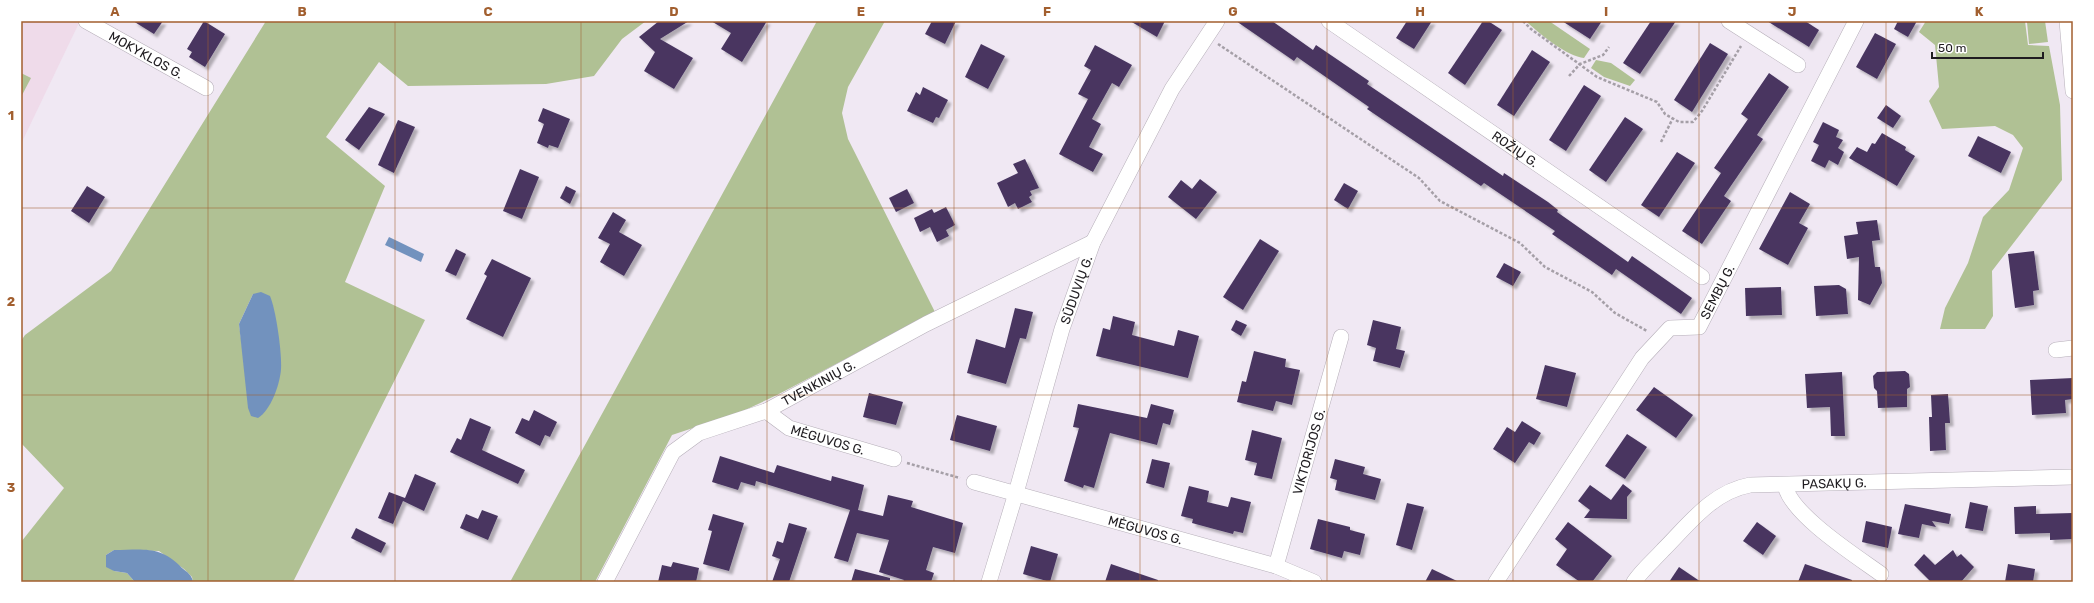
<svg xmlns="http://www.w3.org/2000/svg" width="2094" height="603" viewBox="0 0 2094 603" font-family="Rubik,sans-serif">
	<defs>
		<filter id="shadow"><feDropShadow dx="3.5" dy="3.5" stdDeviation="1" flood-color="#0004"/></filter>
	</defs>
	<rect width="100%" height="100%" fill="#f0e8f3"/>
	<path fill="#efdbea" d="M21,21h54l4,2 -58,121z"/>
	<g fill="#b0c194" fill-rule="evenodd">
		<path d="M266,21h380l-24,18 -28,37 -48,8 -138,2 -29,-24 -53,75 59,49 -40,96 80,38 -132,262h-100l-1,-5 -8,-8 -25,-18 -45,-1 -8,5 8,16 13,2 8,9h-113l-1,-40 43,-54 -43,-45v-102l4,-6 86,-64zM253,294l-8,74 -6,-44z"/>
		<path d="M817,21h68l-37,66 -6,26 6,26 87,173 -158,83 -36,17 -69,23 -77,147h-85z"/>
		<path d="M1526,21h23l41,28 -6,9c-16,-1 -46,-25 -58,-37z"/>
		<path d="M1926,21h99l3,24 21,1 11,59 2,75 -70,91 1,45 -8,13h-45l5,-21 23,-45 15,-46 26,-27 14,-42 -10,-13 -18,-9 -53,3 -13,-28 10,-14 -4,-42 -16,-13z"/>
		<path d="M2045,21l3,21 -19,2 -2,-22z"/>
		<path d="M1596,60l15,3 24,17 -5,6 -26,-9 -13,-9z"/>
		<path d="M21,73l10,5 -10,19z"/>
	</g>
	<g fill="#7292be">
		<path d="M389,237l35,17 -3,8 -36,-17z"/>
		<path d="M261,292l9,4c6,14 12,57 11,73 -1,15 -10,41 -23,49l-7,-2 -3,-8 -9,-84 14,-30z"/>
		<path d="M114,550c29,0 46,-5 68,18 5,4 10,7 11,14h-58l-8,-9 -13,-2 -8,-4v-12z"/>
	</g>
	<g fill="#483661" filter="url(#shadow)">
		<path d="M133,21h30l-9,13z"/>
		<path d="M204,21l21,13 -20,33 -16,-10 3,-5 -5,-3z"/>
		<path d="M659,21h30l-29,18 33,19 -19,31 -30,-18 11,-19 -16,-15z"/>
		<path d="M711,21h56l-25,41 -21,-13 10,-16z"/>
		<path d="M932,21h24l-11,23 -20,-10z"/>
		<path d="M1130,21h35l-8,16z"/>
		<path d="M1236,21h36l41,29 3,-5 53,36 -2,3 136,92 1,-3 44,29 10,8 -1,2 71,50 4,-6 60,42 -11,16 -65,-45 -4,6 -60,-41 3,-3 -71,-48 -3,3 -114,-77 2,-2 -72,-50 -3,4z"/>
		<path d="M1407,21h25l-18,28 -18,-11z"/>
		<path d="M1483,21h5l14,9 -37,55 -17,-12z"/>
		<path d="M1562,21h40l-12,18z"/>
		<path d="M1651,21h25l-36,53 -17,-11z"/>
		<path d="M1767,21h38l14,9 -10,17z"/>
		<path d="M1898,21h19l-9,16 -14,-8z"/>
		<path d="M1875,33l21,11 -19,35 -21,-12z"/>
		<path d="M1710,43l18,11 -36,58 -18,-12z"/>
		<path d="M981,44l24,12 -17,33 -23,-12z"/>
		<path d="M1095,45l37,20 -13,22 -7,-4 -20,36 9,5 -12,23 14,7 -10,18 -34,-18 29,-55 -10,-5 13,-24 -7,-4z"/>
		<path d="M1532,50l18,12 -36,54 -17,-11z"/>
		<path d="M1769,73l20,14 -32,48 6,4 -39,57 7,5 -29,43 -20,-13 39,-58 -7,-5 34,-49 -7,-5z"/>
		<path d="M1584,85l17,11 -35,55 -17,-11z"/>
		<path d="M923,87l25,13 -9,18 -3,-1 -3,6 -26,-12 9,-19 4,3z"/>
		<path d="M1886,105l15,11 -8,12 -16,-10z"/>
		<path d="M369,107l16,7 -26,36 -14,-10z"/>
		<path d="M543,108l27,11 -12,29 -9,-3 -1,3 -11,-5 7,-19 -6,-3z"/>
		<path d="M1625,117l18,12 -37,53 -17,-12z"/>
		<path d="M398,120l17,7 -21,46 -16,-8z"/>
		<path d="M1823,122l16,8 -3,7 7,3 -5,8 6,4 -6,13 -9,-5 -4,8 -14,-7 8,-16 -6,-3z"/>
		<path d="M1882,133l24,14 -1,3 10,6 -18,30 -48,-28 8,-11 10,5 5,-9 3,1z"/>
		<path d="M1978,136l33,16 -10,21 -33,-17z"/>
		<path d="M1677,152l18,11 -36,54 -18,-12z"/>
		<path d="M1025,159l14,29 -9,3 2,4 -3,2 3,5 -14,7 -3,-6 -7,4 -11,-24 21,-10 -5,-9z"/>
		<path d="M520,169l19,8 -17,42 -19,-8z"/>
		<path d="M1200,179l17,13 -21,27 -28,-22 13,-17 11,9z"/>
		<path d="M1344,183l14,8 -10,18 -14,-9z"/>
		<path d="M87,186l18,11 -16,26 -18,-12z"/>
		<path d="M566,186l10,5 -6,13 -10,-6z"/>
		<path d="M907,189l7,14 -18,9 -7,-14z"/>
		<path d="M1790,192l20,12 -11,19 9,5 -20,37 -29,-16z"/>
		<path d="M946,207l9,18 -9,5 3,6 -12,6 -7,-15 -10,5 -6,-14 18,-9 2,4z"/>
		<path d="M613,212l13,8 -7,12 23,13 -18,31 -24,-14 10,-18 -12,-6z"/>
		<path d="M1877,220l3,20 -8,1 3,26h5l2,16 -12,22 -12,-5 1,-43 -12,2 -3,-23 14,-2 -2,-12z"/>
		<path d="M1260,239l19,12 -36,59 -20,-13z"/>
		<path d="M456,249l10,5 -10,22 -11,-5z"/>
		<path d="M2034,251l5,39 -6,1 1,14 -19,3 -7,-54z"/>
		<path d="M492,259l39,19 -28,59 -37,-18 21,-43 -3,-2z"/>
		<path d="M1504,263l17,9 -8,14 -17,-9z"/>
		<path d="M1839,285l7,4 2,25 -32,2 -2,-30z"/>
		<path d="M1781,287l1,28 -36,1 -1,-28z"/>
		<path d="M1015,308l18,4 -7,27 -6,-1 -14,46 -39,-11 9,-34 29,9z"/>
		<path d="M1113,316l22,6 -3,13 42,11 4,-16 21,6 -11,42 -92,-22 7,-28 7,2z"/>
		<path d="M1236,320l11,5 -6,11 -10,-6z"/>
		<path d="M1373,320l28,7 -5,22 9,2 -5,17 -27,-7 3,-13 -9,-3z"/>
		<path d="M1254,351l32,8 -1,8 15,3 -8,35 -16,-4 -3,10 -36,-9 5,-21 4,1z"/>
		<path d="M1545,365l31,8 -9,34 -31,-8z"/>
		<path d="M1905,371l4,3 1,13 -3,2v18l-29,1 -1,-17 -3,-3 -1,-12 4,-4z"/>
		<path d="M1842,372l3,64h-14l-1,-29 -23,1 -2,-34z"/>
		<path d="M2073,378v21l-8,1 1,13 -34,2 -2,-35z"/>
		<path d="M1654,387l39,28 -17,23 -40,-28z"/>
		<path d="M869,393l34,9 -7,23 -33,-8z"/>
		<path d="M1948,394l2,29h-5l1,27 -16,1 -1,-34h3l-1,-22z"/>
		<path d="M1078,404l69,14 4,-14 23,6 -4,15 -7,-2 -6,22 -47,-12 -16,55 -10,-3 -1,3 -19,-7 15,-53 -6,-1z"/>
		<path d="M534,410l23,12 -7,15 -5,-2 -5,11 -25,-13 7,-15 7,3z"/>
		<path d="M957,415l40,11 -7,25 -40,-11z"/>
		<path d="M470,418l21,9 -9,23 43,20 -7,14 -68,-32 7,-14 4,2z"/>
		<path d="M1522,421l19,12 -7,12 -5,-3 -14,21 -22,-14 14,-22 8,5z"/>
		<path d="M1252,430l30,8 -10,41 -18,-4 3,-12 -12,-3z"/>
		<path d="M1627,434l20,13 -22,32 -20,-13z"/>
		<path d="M720,456l54,17 3,-8 54,16 1,-5 32,9 -6,25 25,6 5,-21 25,6 -2,6 52,16 -8,30 -22,-6 -7,23 8,3 -3,9h-28l1,-2 -25,-8 10,-32 -32,-7 -9,29 -14,-4 16,-48 -94,-29 -1,5 -14,-4 -3,8 -26,-8z"/>
		<path d="M1152,459l18,4 -6,25 -18,-5z"/>
		<path d="M1335,459l30,8 -2,7 18,5 -6,21 -40,-10 2,-10 -7,-2z"/>
		<path d="M415,474l21,9 -12,28 -21,-10 -10,23 -15,-6 11,-26 16,6z"/>
		<path d="M1623,484l9,7 -5,6v22l-43,-1 6,-8 -12,-9 12,-16 21,15z"/>
		<path d="M1189,486l20,5 -2,11 21,5 3,-10 20,5 -8,31 -9,-2 -1,3 -19,-5 -22,-6 1,-4 -12,-3z"/>
		<path d="M1970,502l18,4 -5,25 -18,-3z"/>
		<path d="M1407,503l17,4 -12,43 -16,-5z"/>
		<path d="M1905,504l46,10 -2,10 -17,-3 4,6 -14,-3 -3,14 -21,-4z"/>
		<path d="M2036,506v8l37,-1v26l-23,1v-7l-35,1 -1,-27z"/>
		<path d="M482,510l16,6 -10,24 -28,-12 6,-14 12,5z"/>
		<path d="M713,514l31,9 -15,48 -26,-7 9,-33 -4,-1z"/>
		<path d="M1318,519l32,8v3l15,4 -5,21 -16,-4 -2,7 -32,-9z"/>
		<path d="M1866,521l26,6 -4,21 -26,-6z"/>
		<path d="M1568,522l44,34 -20,26h-12l-24,-17 11,-16 -12,-10z"/>
		<path d="M1757,522l19,14 -13,19 -20,-14z"/>
		<path d="M789,523l18,5 -18,54h-17l8,-23 -8,-3 5,-15 6,2z"/>
		<path d="M356,528l30,15 -5,10 -30,-15z"/>
		<path d="M1031,546l27,8 -8,28 -27,-8z"/>
		<path d="M1953,550l4,7 4,-3 13,13 -13,15h-30l-17,-17 10,-11 11,11z"/>
		<path d="M673,562l26,6 -3,14h-38l4,-17 9,2z"/>
		<path d="M1111,564l47,16v2h-53z"/>
		<path d="M1805,564l47,16v2h-54z"/>
		<path d="M2008,564l27,5 -2,13h-28z"/>
		<path d="M1679,567l22,15h-32z"/>
		<path d="M855,569l35,9v4h-39z"/>
		<path d="M1432,569l27,13h-34z"/>
	</g>
	<g fill="none" stroke-linecap="round" stroke-linejoin="round">
		<g stroke="#b6afb9" stroke-width="16">
			<g id="minor">
				<path id="s1" d="M86,21l120,67"/>
				<path id="s2" d="M1329,21l373,256"/>
				<path d="M1729,21l69,44"/>
				<path d="M2067,21l6,70"/>
				<path d="M2056,350l17,-2"/>
				<path id="s3" d="M766,411l23,17 105,31"/>
				<path id="s4" d="M974,482l302,84 38,16"/>
				<path d="M1785,485c5,29 71,71 96,89"/>
				<path id="s5" d="M1276,566l65,-229"/>
				<path id="s6" d="M605,582l68,-130 26,-19 67,-22 160,-87 167,-82"/>
				<path id="s7" d="M989,582l27,-89 46,-164 31,-87 79,-153 45,-68"/>
				<path id="s8" d="M1496,582l146,-224 28,-30 29,-1 157,-306"/>
				<path id="s9" d="M1634,582c8,-12 20,-22 29,-32 26,-26 49,-58 87,-65l323,-8"/>
			</g>
		</g>
		<g stroke="#a59fa7" stroke-width="2.5" stroke-dasharray="3 2" stroke-linecap="butt">
			<path d="M1523,21l8,8 66,48 60,25 8,12 14,8h14l9,-11 39,-65"/>
			<path d="M1218,44l201,134 21,23 80,42 25,24 47,25 23,21 32,18"/>
			<path d="M1569,76l11,-12 23,-9 6,-8"/>
			<path d="M1661,142l12,-24"/>
			<path d="M907,463l53,15"/>
		</g>
		<use href="#minor" stroke="#fff" stroke-width="15"/>
	</g>
	<path fill="none" stroke="#a25f2f" stroke-width="1" stroke-opacity="0.55" d="M208,21v561M395,21v561M581,21v561M767,21v561M954,21v561M1140,21v561M1327,21v561M1513,21v561M1699,21v561M1886,21v561M21,208h2052M21,395h2052"/>
	<g text-anchor="middle" dominant-baseline="central" stroke-width="4" stroke-linejoin="round" paint-order="stroke">
		<g font-size="13" fill="#1f1c20" stroke="#fff">
			<text stroke="none"><textPath href="#s1" startOffset="69">MOKYKLOS G.</textPath></text>
			<text stroke="none"><textPath href="#s2" startOffset="226">ROŽIŲ G.</textPath></text>
			<text stroke="none"><textPath href="#s7" startOffset="305">SŪDUVIŲ G.</textPath></text>
			<text stroke="none"><textPath href="#s8" startOffset="377">SEMBŲ G.</textPath></text>
			<text stroke="none"><textPath href="#s6" startOffset="309">TVENKINIŲ G.</textPath></text>
			<text stroke="none"><textPath href="#s3" startOffset="69">MĖGUVOS G.</textPath></text>
			<text stroke="none"><textPath href="#s5" startOffset="119">VIKTORIJOS G.</textPath></text>
			<text stroke="none"><textPath href="#s9" startOffset="238">PASAKŲ G.</textPath></text>
			<text stroke="none"><textPath href="#s4" startOffset="178">MĖGUVOS G.</textPath></text>
		</g>
	</g>
	<rect width="2094" height="603" fill="none" stroke="#ffffff" stroke-width="44"/>
	<path d="M1932 52v6h111v-6" fill="none" stroke="#1f1c20" stroke-width="2"/>
	<text x="1938" y="52" font-size="12" fill="#1f1c20" stroke="#ffffff" stroke-width="3" paint-order="stroke">50 m</text>
	<rect x="22" y="22" width="2050" height="559" fill="none" stroke="#a25f2f" stroke-width="1.5"/>
	<g font-size="13" text-anchor="middle" font-weight="bold" fill="#a25f2f">
		<text x="115" y="16">A</text>
		<text x="302" y="16">B</text>
		<text x="488" y="16">C</text>
		<text x="674" y="16">D</text>
		<text x="861" y="16">E</text>
		<text x="1047" y="16">F</text>
		<text x="1233" y="16">G</text>
		<text x="1420" y="16">H</text>
		<text x="1606" y="16">I</text>
		<text x="1792" y="16">J</text>
		<text x="1979" y="16">K</text>
		<text x="11" y="120">1</text>
		<text x="11" y="306">2</text>
		<text x="11" y="492">3</text>
	</g>
</svg>
